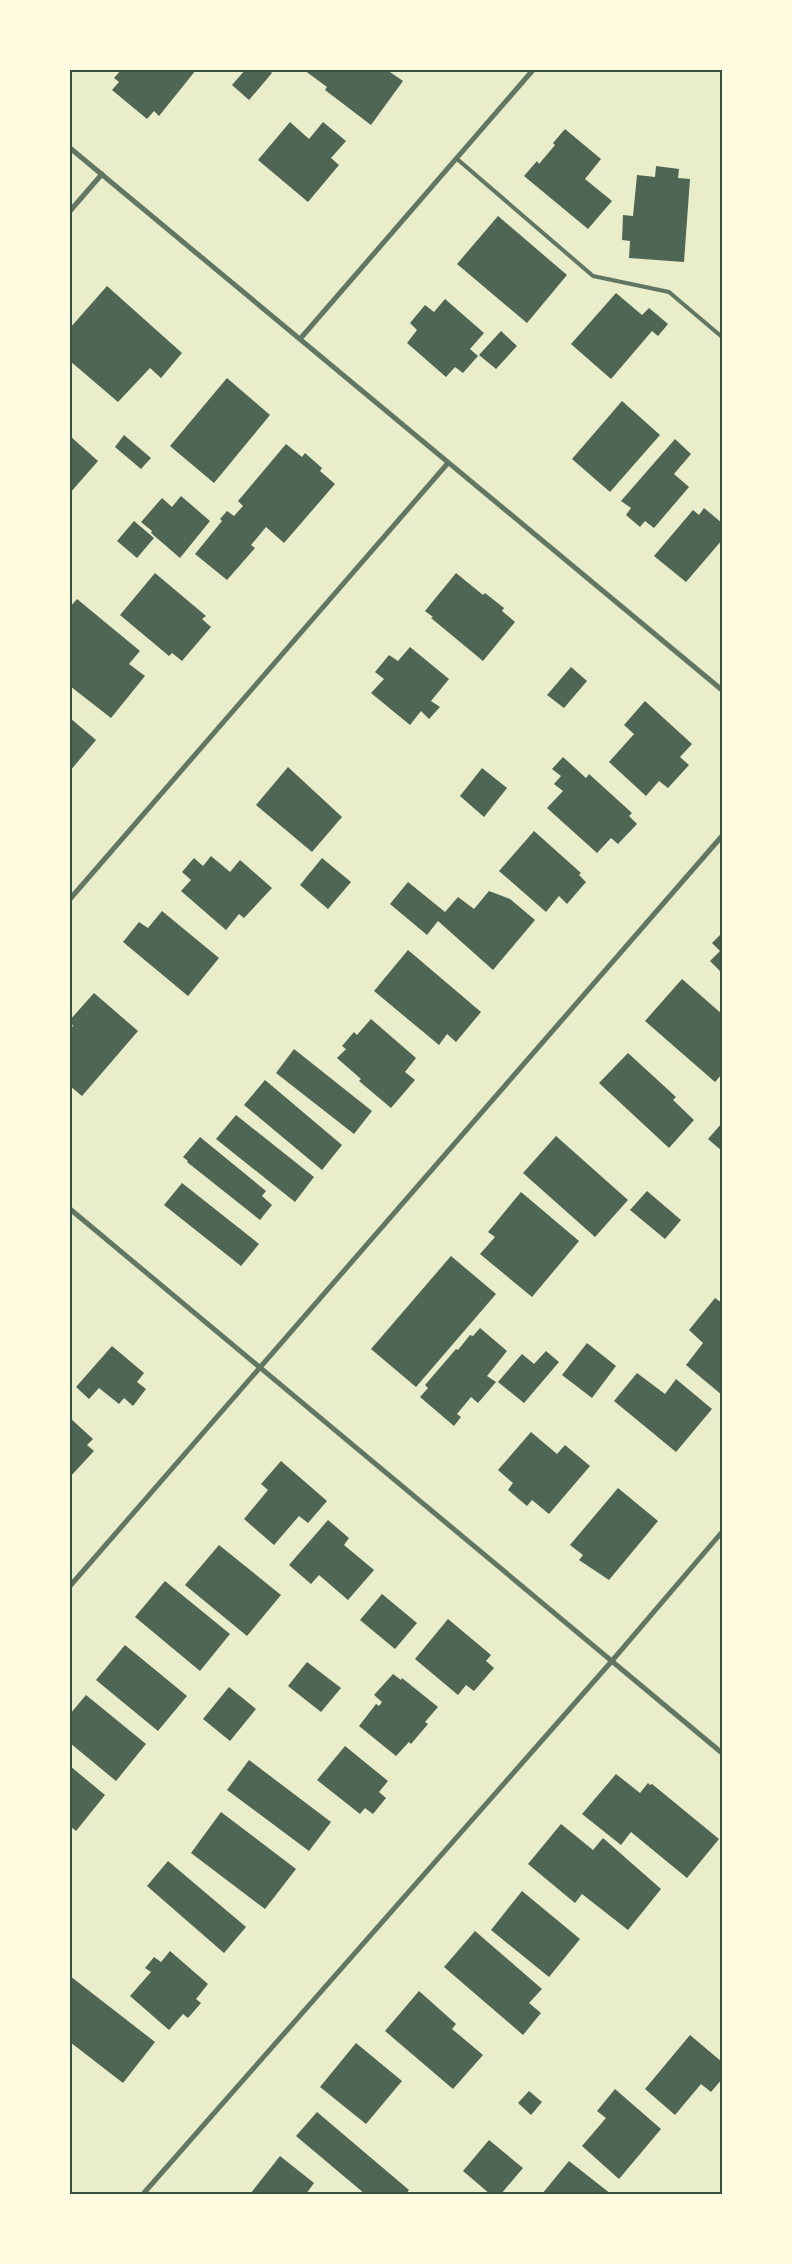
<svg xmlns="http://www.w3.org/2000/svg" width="792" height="2264" viewBox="0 0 792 2264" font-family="'Fira Sans Condensed',sans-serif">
	<rect width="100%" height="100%" fill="#e9edc9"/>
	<g fill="#4f6655">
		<path d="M121,70h75l-37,46 -5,-5 -7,8 -35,-29 7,-8 -5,-4z"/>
		<path d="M245,70h23l4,3 -23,27 -17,-15z"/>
		<path d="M304,70h83l16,11 -32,44 -46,-35 2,-3z"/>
		<path d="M290,122l19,17 14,-17 23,19 -15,17 8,7 -31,37 -50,-42z"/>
		<path d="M565,129l36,30 -16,20 27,22 -24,28 -64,-53 13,-15 2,3 16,-19 -2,-2z"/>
		<path d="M656,166l23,3 -1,9 12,1 -6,83 -55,-4 1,-17 -8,-1 1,-25 10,1 4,-41 18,2z"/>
		<path d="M498,216l69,59 -40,48 -70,-59z"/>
		<path d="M107,286l75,67 -21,25 -11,-10 -32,34 -48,-41v-33z"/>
		<path d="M616,293l26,22 7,-7 19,16 -10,12 -6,-5 -41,48 -40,-35z"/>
		<path d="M445,299l39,34 -14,16 8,7 -15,17 -8,-6 -9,10 -39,-34 10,-13 -7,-7 15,-18 9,7z"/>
		<path d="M501,331l16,15 -21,23 -17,-14z"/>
		<path d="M227,378l43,37 -56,68 -44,-37z"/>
		<path d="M622,401l38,34 -50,57 -38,-33z"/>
		<path d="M124,435l27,23 -10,11 -26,-22z"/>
		<path d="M70,436l28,25 -28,32z"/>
		<path d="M675,439l16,15 -17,20 15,13 -35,41 -9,-7 -5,6 -14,-12 5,-7 -10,-7z"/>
		<path d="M286,444l16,13 3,-4 17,15 -2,3 15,13 -51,59 -18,-16 -15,18 4,3 -28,32 -32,-26 27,-33 -2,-2 7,-8 7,5 9,-10 -5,-5z"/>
		<path d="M181,496l29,25 -30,37 -29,-25 1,-2 -11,-9 21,-24 10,9z"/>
		<path d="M704,508l18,15v17l-36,42 -32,-26 39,-46 6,5z"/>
		<path d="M134,521l20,17 -17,20 -20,-17z"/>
		<path d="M155,573l51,43 -4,3 9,8 -29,34 -10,-8 -3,3 -49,-41z"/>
		<path d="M456,573l27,22 2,-2 19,15 -2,3 13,11 -32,39 -52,-43 2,-1 -8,-6z"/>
		<path d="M77,599l63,52 -11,13 16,12 -34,42 -41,-32v-79z"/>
		<path d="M410,647l39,32 -18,22 9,6 -11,12 -8,-8 -11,14 -39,-32 13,-14 -9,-7 14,-17 9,6z"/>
		<path d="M571,667l16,14 -23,27 -17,-13z"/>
		<path d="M645,701l47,43 -12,13 9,8 -21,23 -9,-7 -13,15 -37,-34 25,-28 -10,-9z"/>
		<path d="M70,718l26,22 -26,31z"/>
		<path d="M563,757l23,21 3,-4 43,39 -3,3 8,8 -19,20 -7,-6 -14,15 -50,-45 16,-17 -9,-7 7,-8 -9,-7z"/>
		<path d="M288,767l54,50 -30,35 -56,-47z"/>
		<path d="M482,768l25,20 -23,29 -24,-21z"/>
		<path d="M534,831l47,42 -2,2 7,7 -19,22 -8,-8 -13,16 -47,-41z"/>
		<path d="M211,856l19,16 10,-12 32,28 -28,30 -5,-4 -13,16 -45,-39 10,-11 -9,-8 12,-14 9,8z"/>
		<path d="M322,858l29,24 -23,27 -28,-24z"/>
		<path d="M408,882l37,30 13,-15 16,12 15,-18 21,8 25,21 -42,50 -55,-49 -11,14 -37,-31z"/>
		<path d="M162,911l57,47 -31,38 -65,-54 16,-20 9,6z"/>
		<path d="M722,933v40l-12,-12 10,-10 -8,-8z"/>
		<path d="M408,950l73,62 -25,30 -9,-8 -8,11 -65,-54z"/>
		<path d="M682,979l40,35v60l-7,8 -70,-61z"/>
		<path d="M94,993l44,38 -56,65 -12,-10v-57l3,-3 -3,-6z"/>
		<path d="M371,1019l45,39 -11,14 10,8 -24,28 -32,-27 2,-2 -24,-21 9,-9 -4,-3 12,-14 3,3z"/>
		<path d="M294,1049l78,62 -18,23 -78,-61z"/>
		<path d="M628,1053l48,44 -3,3 21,20 -25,28 -70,-65z"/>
		<path d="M265,1080l77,65 -20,25 -78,-65z"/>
		<path d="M236,1115l78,62 -19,25 -79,-63z"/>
		<path d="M722,1123v28l-14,-12z"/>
		<path d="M556,1136l72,64 -33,37 -72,-64z"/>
		<path d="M200,1137l66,54 -4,5 10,9 -12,15 -73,-58 1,-1 -5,-4z"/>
		<path d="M182,1183l77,61 -18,22 -77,-61z"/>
		<path d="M647,1191l34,29 -16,19 -35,-29z"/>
		<path d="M521,1192l58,49 -47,56 -52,-43 15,-17 -7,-5z"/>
		<path d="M451,1256l45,38 -80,93 -45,-38z"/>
		<path d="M715,1298l7,5v92l-36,-30 17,-22 -14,-13z"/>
		<path d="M480,1328l27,23 -20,25 9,6 -18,21 -7,-6 -14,17 4,3 -7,9 -34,-29 8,-9 -3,-3 31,-36 2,1 12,-15 3,1z"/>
		<path d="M587,1343l29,23 -24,32 -30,-23z"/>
		<path d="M112,1346l32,27 -7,9 9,7 -13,17 -9,-8 -5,6 -20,-16 -10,11 -13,-12z"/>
		<path d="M546,1351l13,11 -35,41 -26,-21 24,-28 12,10z"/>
		<path d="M637,1373l28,21 11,-15 36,30 -36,43 -62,-51z"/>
		<path d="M70,1418l23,21 -6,6 7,6 -24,26z"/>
		<path d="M531,1432l26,22 8,-9 25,21 -41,48 -17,-14 -5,6 -19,-16 5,-7 -15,-13z"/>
		<path d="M281,1461l46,40 -19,22 -9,-7 -25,29 -30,-26 24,-29 -7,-6z"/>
		<path d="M618,1488l40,33 -49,59 -30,-20 4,-5 -13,-10z"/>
		<path d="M328,1520l21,18 -5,7 30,25 -26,30 -29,-25 -8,9 -22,-19z"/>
		<path d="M219,1545l62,50 -34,41 -62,-51z"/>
		<path d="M165,1581l65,53 -30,37 -65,-54z"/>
		<path d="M382,1594l35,29 -22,26 -35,-29z"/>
		<path d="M448,1619l43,36 -5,6 8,7 -20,23 -8,-6 -8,10 -43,-36z"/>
		<path d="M125,1645l62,51 -29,35 -62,-51z"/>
		<path d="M307,1662l34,26 -20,24 -33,-26z"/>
		<path d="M393,1674l8,6 1,-2 36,29 -13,15 3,2 -17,20 -2,-2 -13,14 -37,-30 17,-22 3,2 3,-4 -8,-7z"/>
		<path d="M229,1687l27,22 -26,32 -27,-22z"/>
		<path d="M86,1695l60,49 -30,37 -46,-38v-29z"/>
		<path d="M345,1746l43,35 -9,11 7,6 -13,16 -8,-6 -5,6 -43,-34z"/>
		<path d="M249,1760l82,62 -22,29 -82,-61z"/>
		<path d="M70,1766l35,29 -29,36 -6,-5z"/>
		<path d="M616,1774l24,19 8,-10 2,2 2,-1 67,55 -32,39 -56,-46 -10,13 -39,-31z"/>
		<path d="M221,1812l75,57 -31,40 -74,-56z"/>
		<path d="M561,1824l32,26 10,-12 58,51 -33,41 -46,-36 -7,9 -47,-39z"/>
		<path d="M168,1861l78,66 -22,26 -77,-67z"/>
		<path d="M522,1891l58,48 -31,38 -58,-47z"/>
		<path d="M475,1931l67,58 -13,14 12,10 -18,22 -79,-68z"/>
		<path d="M170,1951l38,33 -12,15 5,4 -13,15 -5,-4 -14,16 -39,-34 21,-24 -6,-4 9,-11 7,5z"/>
		<path d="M70,1976l85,66 -32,41 -53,-41z"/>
		<path d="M419,1991l37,33 -4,5 31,26 -30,34 -68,-58z"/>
		<path d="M690,2035l32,27v17l-11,13 -10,-8 -26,31 -30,-26z"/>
		<path d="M356,2043l46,38 -36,43 -46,-37z"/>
		<path d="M615,2089l46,40 -42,50 -37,-33 24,-28 -9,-7z"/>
		<path d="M529,2091l13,11 -11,13 -13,-12z"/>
		<path d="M317,2112l92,78 -3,4h-41l-69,-58z"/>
		<path d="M489,2140l34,28 -22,26h-11l-27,-23z"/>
		<path d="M280,2156l34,27 -8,11h-56z"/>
		<path d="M569,2161l42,33h-69z"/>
	</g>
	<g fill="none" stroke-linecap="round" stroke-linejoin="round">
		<path stroke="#617663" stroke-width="4" d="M456,158l137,118 76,16 53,45"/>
		<g stroke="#617663" stroke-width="5">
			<path d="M70,148l652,542"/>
			<path d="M70,211l32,-37"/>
			<path d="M300,339l233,-269"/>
			<path d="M70,899l378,-436"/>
			<path d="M70,1209l652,544"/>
			<path d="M70,1586l652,-750"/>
			<path d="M143,2194l468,-532 111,-130"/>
		</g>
	</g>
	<rect width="792" height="2264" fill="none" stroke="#fefae0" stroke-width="142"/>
	<rect x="71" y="71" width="650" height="2122" fill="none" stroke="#344e41" stroke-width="2"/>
</svg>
